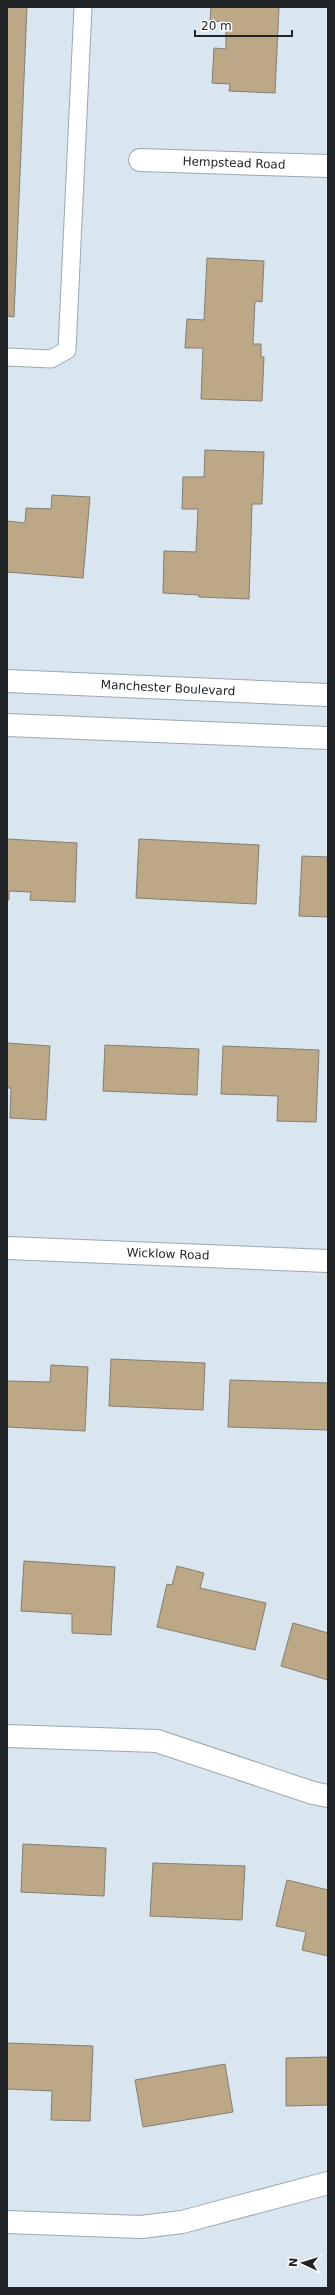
<svg xmlns="http://www.w3.org/2000/svg" width="335" height="2295" viewBox="0 0 335 2295" font-family="'DejaVu Sans',sans-serif">
	<rect width="100%" height="100%" fill="#dae6ef"/>
	<g fill="#bca887" stroke="#847d73">
		<path d="M7,7h20l-13,310 -7,-1z"/>
		<path d="M211,7h68l-4,86 -46,-2 1,-7 -18,-1 2,-35 12,1v-19l5,1v-9l-21,-1z"/>
		<path d="M207,258l57,3 -2,41 -7,-1 -2,43h8v13h3l-2,44 -61,-2 2,-51h-18l2,-29 17,1z"/>
		<path d="M205,450l59,2 -2,52h-10l-3,95 -50,-2v-2l-36,-2 1,-42 32,1 2,-43h-16l1,-32h21z"/>
		<path d="M52,495l38,2 -7,81 -76,-6v-51l18,2 1,-15 25,1z"/>
		<path d="M7,839l70,4 -2,59 -45,-2 1,-8 -22,-1v9h-2z"/>
		<path d="M139,839l120,6 -3,59 -120,-6z"/>
		<path d="M302,856l26,1v60l-29,-1z"/>
		<path d="M7,1043l43,3 -4,74 -36,-2 1,-30h-4z"/>
		<path d="M105,1045l94,4 -2,46 -94,-4z"/>
		<path d="M223,1046l96,4 -3,72 -39,-1 1,-25 -57,-2z"/>
		<path d="M111,1359l94,4 -2,47 -94,-4z"/>
		<path d="M51,1365l37,2 -3,64 -78,-4v-46l43,1z"/>
		<path d="M230,1380l98,3v47l-100,-3z"/>
		<path d="M24,1561l91,6 -4,68 -39,-2v-19l-51,-3z"/>
		<path d="M177,1566l27,7 -4,15 66,15 -11,47 -98,-23 10,-43 5,1z"/>
		<path d="M293,1623l35,10v47l-47,-14z"/>
		<path d="M23,1844l83,4 -2,48 -83,-4z"/>
		<path d="M153,1863l92,3 -3,54 -92,-4z"/>
		<path d="M287,1880l41,10v66l-26,-6 4,-18 -30,-6z"/>
		<path d="M7,2043l86,3 -3,75 -39,-1 1,-29 -45,-2z"/>
		<path d="M328,2057v48l-42,1v-48z"/>
		<path d="M225,2064l8,48 -90,15 -8,-47z"/>
	</g>
	<g fill="none" stroke-linecap="round" stroke-linejoin="round">
		<g stroke="#9ca8b0" stroke-width="19">
			<path id="lane" d="M7,357l44,2 16,-9 16,-343"/>
		</g>
		<g stroke="#9ca8b0" stroke-width="24">
			<g id="street">
				<path d="M140,160l188,6"/>
				<path d="M7,681l321,14"/>
				<path d="M7,725l321,13"/>
				<path d="M7,1248l321,13"/>
				<path d="M7,1736l150,5 156,52 15,3"/>
				<path d="M7,2222l134,5 41,-5 146,-39"/>
			</g>
		</g>
		<use href="#lane" stroke="#fff" stroke-width="17"/>
		<use href="#street" stroke="#fff" stroke-width="22"/>
	</g>
	<g text-anchor="middle" dominant-baseline="central" stroke-width="4" stroke-linejoin="round" paint-order="stroke">
		<g font-size="12" fill="#202427" stroke="#fff">
			<text transform="translate(234 163) rotate(2)">Hempstead Road</text>
			<text transform="translate(168 688) rotate(3)">Manchester Boulevard</text>
			<text transform="translate(168 1254) rotate(2)">Wicklow Road</text>
		</g>
	</g>
	<rect width="335" height="2295" fill="none" stroke="#202427" stroke-width="16"/>
	<g transform="translate(303 2263) rotate(274)" stroke="#ffffff" stroke-width="3" paint-order="stroke">
	<path d="M0-3L7 15L0 10L-7 15Z" fill="#202427"/>
	<text y="-6" font-size="11" font-weight="bold" text-anchor="middle" fill="#202427">N</text>
	</g>
	<path d="M195 30v6h97v-6" fill="none" stroke="#202427" stroke-width="2"/>
	<text x="201" y="30" font-size="12" fill="#202427" stroke="#ffffff" stroke-width="3" paint-order="stroke">20 m</text>
</svg>
